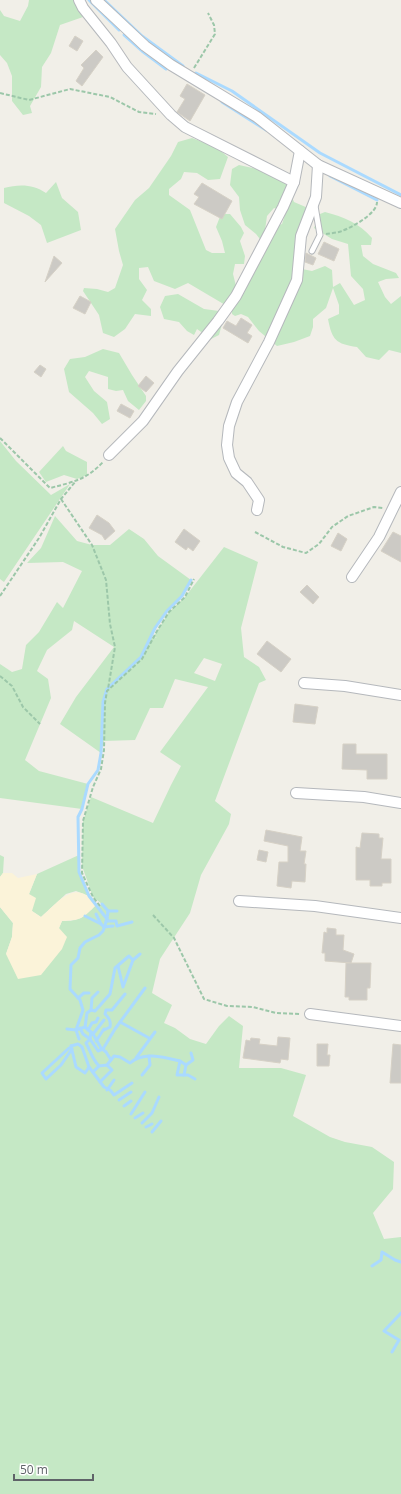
<svg xmlns="http://www.w3.org/2000/svg" width="401" height="1494" viewBox="0 0 401 1494" font-family="'Open Sans',sans-serif">
	<rect width="100%" height="100%" fill="#f1efe8"/>
	<g fill="#c5e8c5" fill-rule="evenodd">
		<path d="M29,0h45l9,17 -23,8 -9,28 -9,14 -1,20 -11,19 2,7 -9,2 -11,-14v-25l-5,-13 -7,-8v-45l4,6 16,5 8,-15z"/>
		<path d="M192,138l24,9 12,10 -8,22 -12,1 -11,-7 -13,-1 -3,7 -12,10v6l21,15 16,40 6,3h13l-3,-12 -6,-14 5,-13h9l11,13 3,6 -4,8 5,15 -1,8h-9l-2,10 6,24 27,-51 -10,-13 -11,-9 -5,-15 -1,-13 -9,-12 2,-16 7,-4 22,5 25,13 8,19 14,6 -1,28h-9l4,33 10,2 13,-5 7,4 1,17 7,-4 14,22 11,-5 -2,-11 -12,-13 -3,-32 -16,-5 -18,-11 6,-14 5,-2c19,5 34,11 47,26l-1,7h-10l2,11 10,8 23,9 3,5 -13,1 -8,3 7,15 6,7 10,-8v57l-12,-3 -10,10 -13,-3 -9,-10c-21,-3 -25,-7 -29,-28l11,-5v-9l-6,-17 -7,20 -13,11v8l-3,9 -16,6 -17,4 -18,-15 -11,-14 -7,-3 -6,2 -3,-2v-5l-44,-26 -13,6 -21,-8 -6,-14 -9,1v11l8,11 -5,10 9,9v7l-16,-2 -10,15 -11,8 -11,-4 -4,-18 -16,-24 1,-3 13,1 11,3 7,-4 8,-23 -4,-14 -4,-22 20,-29 14,-12 22,-32 7,-14zM274,208l12,4 -4,12 -17,6 2,-14z"/>
		<path d="M56,182l6,16 16,14 3,18 -34,13 -6,-18 -12,-9 -25,-13v-15c15,-4 29,-4 42,5z"/>
		<path d="M178,294l26,15 15,2 4,9 -4,15 -8,4 -14,-10 -3,6 -7,-4 -8,-9 -15,-3 -4,-12 5,-11z"/>
		<path d="M103,349l16,4 13,22 14,21v5l-7,9 -11,-9 -5,-11 -7,1 -8,-2v-12l-19,-6 -4,6 9,14 13,11 3,17 -8,5 -9,-11 -24,-21 -5,-23 6,-10 15,-2z"/>
		<path d="M0,441l16,20 35,34 19,-11 -66,98 -4,-3z"/>
		<path d="M63,446l3,5 21,11v13l-10,4 -13,-4 -18,7 -7,-10z"/>
		<path d="M55,516l22,25 15,4h18l19,-16 15,10 14,17 33,24 -9,16 -15,15 -16,25 6,2 -3,-2 15,-24 16,-15 39,-50 34,15 -17,66 3,29 15,10 7,13 -7,3 -44,118 16,13 -2,10 -28,51 -11,38 -30,46 -8,34 20,12 -8,18 11,5 15,11 16,5 13,-18 10,-10 14,10 -4,42h42l25,7 -13,41 37,21 15,5 27,5 22,15 -1,27 -20,24 11,26 17,-2v257h-401v-587l13,16 -1,14 -6,17 53,-26 3,-7c18,0 21,-3 34,-16l4,1 2,-2 -9,-7 -11,-31 1,-45 8,-24 62,26 18,-38 10,-19 -21,-14 48,-65 -33,-8 -12,29h-13l-15,32 -31,1 -3,12 -41,-29 16,-27 38,-50 -40,-26 -2,9 -25,20 -10,21 11,8 3,19 -26,62 14,11 49,13 -6,25 -82,-11v-134l12,8 10,-3 4,-24 13,-13 18,-30 6,6 19,-37 -19,-9 -36,1 14,-15zM204,658l18,6 -7,17 -21,-8z"/>
		<path d="M0,855l4,2 -1,16 -3,4z"/>
		<path d="M79,855v17l10,24 -13,-5 -10,3 -25,23 -9,-6 -3,-17 8,-20z"/>
	</g>
	<path fill="#fbf3d9" d="M3,873h9l6,5 19,-4 -8,20 7,4 -4,13 9,6c18,-15 34,-40 55,-12 -14,14 -15,15 -34,16l-3,7 8,9 -5,12 -21,26 -23,4 -12,-25 6,-17 1,-14 -13,-16v-30z"/>
	<g fill="none" stroke-linecap="round" stroke-linejoin="round">
		<g stroke="#aadaff" stroke-width="3">
			<path d="M89,0l30,30"/>
			<path d="M104,0l38,36 41,30"/>
			<path d="M124,35l18,16 24,18"/>
			<path d="M196,73l36,18 88,62 81,42"/>
			<path d="M222,102l44,28"/>
			<path d="M330,176l47,24"/>
			<path d="M108,911h9"/>
			<path d="M96,914l5,10"/>
			<path d="M85,916l16,8 3,3 9,-1"/>
			<path d="M107,919l-18,-23 -10,-24 -1,-55 4,-8 6,-25 10,-14 3,-17 2,-51 4,-13 34,-32 14,-29 12,-17 15,-15 9,-16"/>
			<path d="M106,921h10l1,5 15,-4"/>
			<path d="M118,966l5,21 10,-27"/>
			<path d="M78,998l6,-5h5"/>
			<path d="M91,1010l1,-12 6,-6"/>
			<path d="M120,1022l29,16"/>
			<path d="M85,1027l2,-14 4,-3 4,1 15,-17 5,-26 14,-12 4,4 7,-6"/>
			<path d="M80,1028l3,6 7,5 -4,4c5,9 6,16 13,23"/>
			<path d="M67,1029l9,1 9,-3 8,7 8,14 5,4 5,8"/>
			<path d="M88,1030l4,-7 4,-1 2,-4"/>
			<path d="M104,1030l6,-3c1,-6 -1,-9 -5,-13l1,-4h6l13,-16"/>
			<path d="M91,1032l-1,7 8,12 5,-2 12,-20 30,-41"/>
			<path d="M93,1034l11,-14"/>
			<path d="M79,1039l-3,-9 7,-20 -3,-10 -10,-11 1,-24 7,-7 2,-10 5,-6 14,-7 4,-4 4,-12 1,-8 -6,-7"/>
			<path d="M96,1041l8,-12"/>
			<path d="M71,1046l5,21 9,6 4,-6 15,20 6,3 4,5 18,-12"/>
			<path d="M71,1046l7,-2 4,3 7,20"/>
			<path d="M69,1048l-27,25 4,6 15,-14 11,-16"/>
			<path d="M136,1058l19,-26"/>
			<path d="M180,1061l6,4 7,-5 -2,-7"/>
			<path d="M93,1072l6,-6 8,-1 7,-9 6,1 10,6c13,-12 34,-6 50,-2l-3,14h11l7,4"/>
			<path d="M142,1075l8,-10 -1,-9"/>
			<path d="M184,1075l2,-10"/>
			<path d="M100,1082l12,-12 -5,-5"/>
			<path d="M107,1090l7,-10"/>
			<path d="M119,1100l12,-8"/>
			<path d="M124,1106l7,-5"/>
			<path d="M131,1114l14,-22"/>
			<path d="M135,1118l8,-5"/>
			<path d="M142,1123l10,-10 7,-16"/>
			<path d="M146,1127l6,-3"/>
			<path d="M152,1132l9,-11"/>
			<path d="M372,1266l9,-6 1,-8 13,8 6,2"/>
			<path d="M392,1352l7,-12 -15,-9 17,-18"/>
		</g>
	</g>
	<g fill="#cccac5" stroke="#d6d1c6">
		<path d="M75,36l8,5 -6,10 -8,-5z"/>
		<path d="M96,50l7,7 -21,29 -6,-5 8,-13 -3,-3z"/>
		<path d="M187,84l18,11 -15,26 -13,-9 8,-13 -5,-3z"/>
		<path d="M202,183l30,18 -10,18 -28,-15 5,-7 -5,-3z"/>
		<path d="M324,242l15,7 -5,12 -16,-7z"/>
		<path d="M306,253l10,5 -3,7 -8,-3z"/>
		<path d="M54,256l8,7 -17,19z"/>
		<path d="M80,296l11,6 -6,12 -12,-6z"/>
		<path d="M241,318l11,7 -5,8 5,3 -4,7 -25,-15 4,-7 9,5z"/>
		<path d="M40,365l6,4 -5,8 -7,-5z"/>
		<path d="M146,376l8,7 -8,9 -8,-6z"/>
		<path d="M121,404l13,7 -4,7 -13,-7z"/>
		<path d="M97,515l12,8 6,8 -10,9 -3,-5 -13,-7z"/>
		<path d="M184,529l16,12 -7,10 -5,-4 -2,3 -11,-8z"/>
		<path d="M393,532l8,4v26l-20,-11z"/>
		<path d="M338,533l9,6 -6,12 -10,-5z"/>
		<path d="M307,585l12,12 -6,7 -13,-12z"/>
		<path d="M267,641l24,18 -10,13 -24,-18z"/>
		<path d="M295,704l23,3 -3,17 -22,-2z"/>
		<path d="M343,744h13v10h31v25h-20v-9l-25,-1z"/>
		<path d="M266,830l36,7 -2,14h6l-2,13h2l-1,18 -13,-1 -1,7 -14,-2 2,-24h9v-16l-24,-5z"/>
		<path d="M362,833l17,1v4h4l-2,21h10v24h-9v3h-12v-6h-14v-33l4,1z"/>
		<path d="M259,850l9,2 -2,10 -9,-2z"/>
		<path d="M327,928l9,1v6h8l-1,15 11,4 -3,9 -26,-2v-8h-3l2,-21 3,1z"/>
		<path d="M346,963h25l-1,25h-3v12h-18v-3h-4z"/>
		<path d="M278,1037l12,1 -2,22 -7,-1 -1,4 -37,-5 3,-18 4,1 1,-3 9,1 -1,5 18,2z"/>
		<path d="M317,1044h11l-1,11h3l-1,11h-12z"/>
		<path d="M393,1044l8,1v38h-11z"/>
	</g>
	<g fill="none" stroke-linecap="round" stroke-linejoin="round">
		<g stroke="#b5b8bc" stroke-width="7">
			<path id="service" d="M312,251l8,-16 -5,-29"/>
		</g>
		<g stroke="#b5b8bc" stroke-width="12">
			<g id="minor">
				<path d="M79,0l4,8 28,35 16,24 44,48 14,12 109,55"/>
				<path d="M96,0l49,46 26,19 86,52 61,48 83,38"/>
				<path d="M109,455l34,-34 35,-50 40,-50 18,-25 47,-89 11,-25 6,-31"/>
				<path d="M257,510l2,-10 -12,-18 -11,-9 -7,-15 -2,-13 2,-19 8,-24 32,-60 28,-62 4,-44 15,-39 2,-32"/>
				<path d="M352,577l27,-40 22,-45"/>
				<path d="M304,683l41,3 56,9"/>
				<path d="M296,793l68,4 37,6"/>
				<path d="M239,901l76,5 86,12"/>
				<path d="M310,1014l91,12"/>
			</g>
		</g>
		<g stroke="#9cc7a9" stroke-width="2" stroke-dasharray="4 2" stroke-linecap="butt">
			<path d="M194,68l21,-34 -1,-9 -6,-12"/>
			<path d="M0,93l29,7 41,-11 40,8 29,15 17,2"/>
			<path d="M326,234c5,-1 11,-1 16,-3 10,-4 35,-17 35,-29"/>
			<path d="M0,438l50,50c23,-6 36,-8 53,-26"/>
			<path d="M61,499l31,46 14,35 4,44 5,23 -7,42"/>
			<path d="M255,532l28,15 23,6 13,-9 13,-17 16,-11 26,-9 9,1"/>
			<path d="M0,596l39,-58 22,-39 14,-17"/>
			<path d="M0,676l12,10 11,21 17,17"/>
			<path d="M100,906l-7,-9 -11,-24 1,-52 10,-34 8,-18 3,-19 1,-47 2,-12 35,-32 15,-28 12,-19 16,-15 9,-18"/>
			<path d="M153,915l21,23 30,61 23,7 26,1 23,6 25,1"/>
		</g>
		<use href="#service" stroke="#fff" stroke-width="5"/>
		<use href="#minor" stroke="#fff" stroke-width="10"/>
	</g>
	<path d="M14 1474v6h79v-6" fill="none" stroke="#5f6368" stroke-width="2"/>
	<text x="20" y="1474" font-size="12" fill="#5f6368" stroke="#ffffff" stroke-width="3" paint-order="stroke">50 m</text>
</svg>
